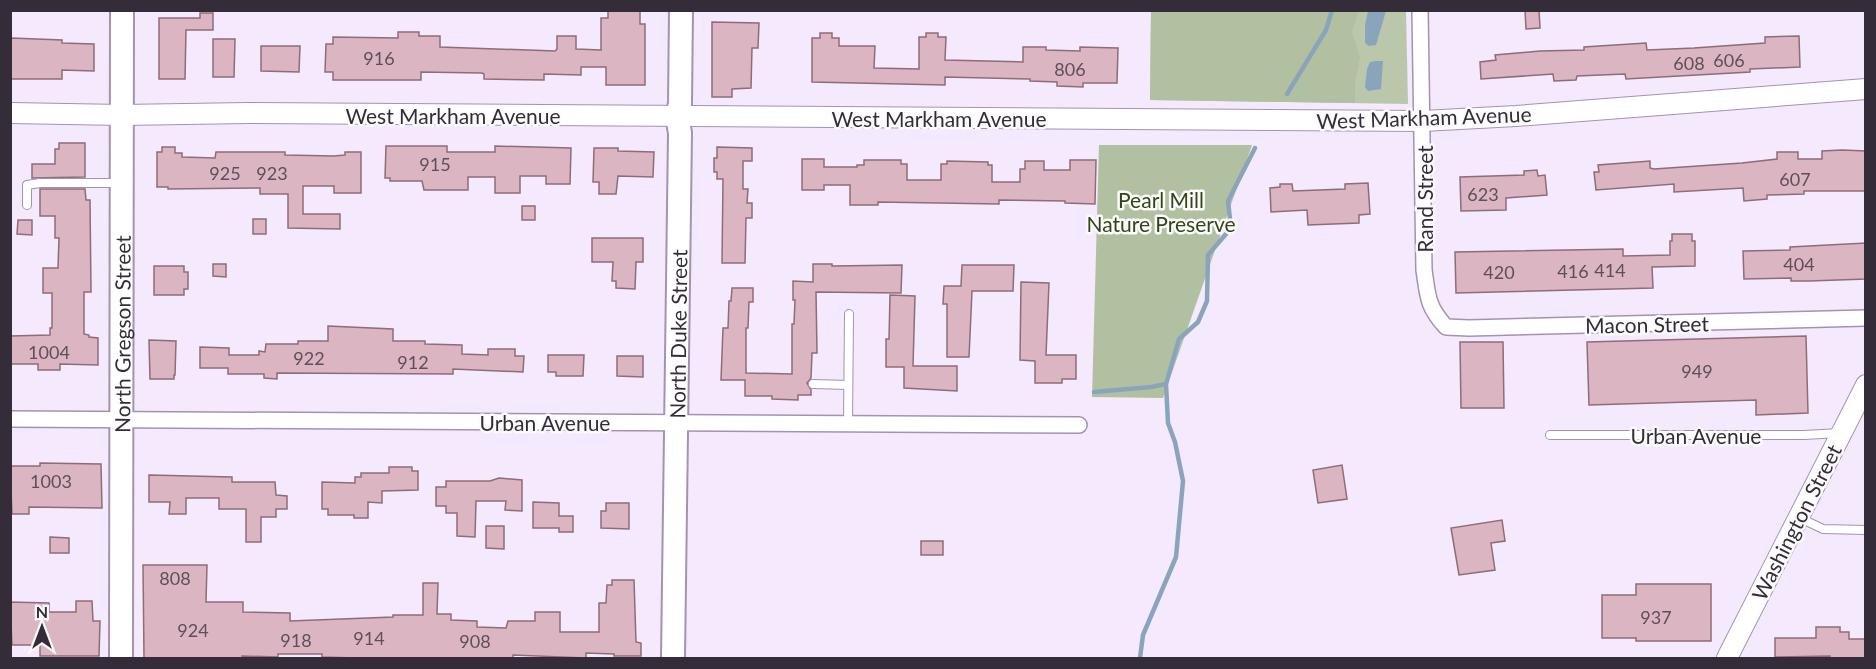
<svg xmlns="http://www.w3.org/2000/svg" width="1876" height="669" viewBox="0 0 1876 669" font-family="Lato,sans-serif">
	<rect width="100%" height="100%" fill="#f4e9fd"/>
	<path fill="#bac7ab" d="M1151,11h255l2,93 -258,-4z"/>
	<g fill="#b2c0a2">
		<path d="M1151,11h208l-7,21 8,25 -5,27v19l-205,-3z"/>
		<path d="M1099,145h153l-89,253 -71,-1z"/>
	</g>
	<g fill="#8aa5bb">
		<path d="M1368,11h18l-10,34 -7,1 -4,-3v-18z"/>
		<path d="M1376,61h7l-2,28 -13,2 -3,-4 2,-18 3,-7z"/>
	</g>
	<g fill="none" stroke-linecap="round" stroke-linejoin="round">
		<g stroke="#8aa5bb" stroke-width="4.5">
			<path d="M1287,94l39,-64 6,-20"/>
			<path d="M1094,392l57,-5 15,-3"/>
			<path d="M1140,658l3,-23 33,-78 7,-76 -8,-39 -7,-19 -2,-39 13,-45 19,-17 9,-21 1,-46 23,-27 -3,-27 27,-53"/>
		</g>
	</g>
	<g fill="#dbb5c2" stroke="#8e6c78" stroke-width="1.5">
		<path d="M608,10h32v14h5v61h-39v-18h-25v8l-37,-1v6l-60,-1v-5l-2,-1 -61,-1v8h-88v-8h-8l1,-28h7v-7l65,1v-6h21v4h21v11l115,4 2,-2v-13h19v13l25,1v-32h7z"/>
		<path d="M1525,10h14l1,18 -14,1z"/>
		<path d="M200,13h13v17h-27l-1,49h-26v-61h41z"/>
		<path d="M712,22l47,1 -1,25h-6l-1,40 -19,1v8h-20z"/>
		<path d="M820,33h12v5h7v8h36l-1,22 45,1v-32h7v-4h12v4h8l-1,23 78,2v-15h23v3l34,1v-4l38,1 -1,35h-34v4l-26,-1v-4l-27,-1v-2l-85,-2v8l-133,-3v-44h8z"/>
		<path d="M1799,36l1,31 -50,2v3l-124,7 -1,-5 -48,2 -1,4 -22,1 -1,-7 -72,5 -1,-17 16,-2 -1,-5 45,-4 44,-1v-3l62,-4 1,7 47,-2 71,-5v-6z"/>
		<path d="M11,38l51,2v3l32,1v27l-32,-1v9h-52z"/>
		<path d="M213,39h22l-1,38h-21z"/>
		<path d="M261,46h39l-1,26 -38,-1z"/>
		<path d="M59,143h26v34l-53,1v-14h23v-15h4z"/>
		<path d="M386,146h61v6h48v-6l76,2 -1,36h-24v-8h-26v17h-25v-16h-27v13h-44l-2,-9h-32v-3h-5z"/>
		<path d="M162,147h13v6h7v4l33,1 1,-6h69v3l49,1 11,-1v-3h16v41h-27v-7h-31v28h37v15l-52,-1v-34h-28v-6l-92,1v-2h-11v-35h5z"/>
		<path d="M717,147l35,1v13h-9v28h5l-1,14h5v15h-6l-1,45h-23l1,-84h-6v-7h-3v-14h3z"/>
		<path d="M594,148h24v3l36,1 -1,25 -35,-1 -2,18h-17v-12h-6z"/>
		<path d="M1842,150l24,1v40h-62v3l-37,1v4l-23,2 -1,-13 -69,4v-8l-78,6 -2,-18h5l-1,-7 52,-4v7l4,1 88,-6 35,-4v-7h21v7h24v-8z"/>
		<path d="M802,159h22v8h33v-2h7v-5h37v4h6v16h34v-16h6v-3l41,1v3h4v17h28v-13h5v-8h19v9h26v-10h26l-1,44 -30,-1v-2l-66,-1v4l-121,-2v3h-28v-20h-26v5h-22z"/>
		<path d="M1537,170l1,6 7,-1 2,20 -41,3v12l-45,1 -1,-34 64,-2v-4z"/>
		<path d="M1368,183l2,31 -11,1v8l-51,2 -1,-15 -36,2 -1,-24 10,-1v-3h12l1,7 52,-2v-5z"/>
		<path d="M40,189h45l1,11h4l1,92h-7v42l5,1v2l9,1v27l-38,-1v6h-22v-6h-28v-28l40,-1v-7h2v-35h-9v-25h15l1,-30h-4v-22h-15z"/>
		<rect x="522" y="206" width="13" height="14"/>
		<rect x="253" y="219" width="13" height="15"/>
		<path d="M18,220h14v15l-15,-1z"/>
		<path d="M1672,234h20v7h3v25l-43,1 1,21 -197,5 -1,-41 168,-3v7l47,-1v-14h2z"/>
		<path d="M592,238h51v24h-7l-1,27 -19,-1v-7h-4l1,-19h-21z"/>
		<path d="M1866,243v36l-57,2h-18v-3l-47,1 -1,-28 47,-1v-3z"/>
		<path d="M213,264h13v13l-13,-1z"/>
		<path d="M813,264h19v2l70,-1 -1,28 -85,-1 1,61h-5l-1,25 -4,5 4,7v5h-13v5l-26,-1v-3h-27v-16h-24l2,-52h5l1,-27h2l1,-13h21v14h-4l-1,26h-2v45l46,1v-50h2l1,-24h-2v-19l20,1z"/>
		<path d="M962,265h52l-1,26h-41l-3,66h-22v-53h-4l1,-18h17z"/>
		<path d="M154,266h30v6h4v17h-4v6h-30z"/>
		<path d="M1021,282l28,1 -3,72h30v24h-14v4h-27v-22l-15,-1z"/>
		<path d="M890,295l25,1 -2,70h44v25l-53,-3v-21h-18v-28h3z"/>
		<path d="M328,326l65,3v12h32v3l37,1v9l26,1v-6h27v7h9l-1,16 -70,-3v5l-176,-1v6l-13,-1v-4h-36v-6h-28v-21l29,1v7h30v-4l6,1 1,-8h32v-3h30z"/>
		<path d="M1806,336l2,77 -52,2v-15l-167,5 -2,-63z"/>
		<path d="M149,340l27,1 -1,34h-1v4h-24z"/>
		<path d="M1460,342h43l1,66h-43z"/>
		<path d="M548,355h36l-1,21h-27v-4h-8z"/>
		<path d="M617,356h26v21l-26,-1z"/>
		<path d="M40,463l61,1 1,44 -73,-1v7h-17l-2,-48h30z"/>
		<path d="M1342,465l5,34 -29,4 -5,-33z"/>
		<path d="M389,467h23v4h6v19l-36,1v12l-14,-1v16h-14v-3h-26v-6h-6v-27l33,1v-6h6v-4h28z"/>
		<path d="M149,475l83,2v5h43l1,13 11,1v13h-11v8h-15v25h-15v-33h-27v-11h-33v16h-17l1,-12h-21z"/>
		<path d="M499,478l23,2v31l-17,-1 1,-9h-30l-1,36 -18,-1v-23h-11v-7h-10v-19h10v-6h44z"/>
		<path d="M533,502l26,1v13h14v16h-14v-4h-26z"/>
		<path d="M606,503h23v26l-28,-1v-17h5z"/>
		<path d="M1502,520l3,21 -14,2 4,27 -36,5 -8,-47z"/>
		<path d="M486,526h18v23l-18,-1z"/>
		<path d="M50,537l19,1v15h-19z"/>
		<rect x="921" y="541" width="22" height="14"/>
		<path d="M143,565h64l-1,37h37v10l47,1v8l103,-4v-2h30v-32h15l-1,31h14v6l26,1v6l29,1 2,-7h27v-9h25v20h39v-29h7l1,-18h5v-5h22l2,62 5,1v13h-27v-2l-28,-1v5l-73,-3v3h-157l-34,-1v-3h-44v3l-36,-1v2h-98z"/>
		<path d="M1636,584h75v57h-75v-3h-34v-43h34z"/>
		<path d="M76,601h16l1,20h7l-1,35h-59v-11h-28l-2,-43 39,1v9h27z"/>
		<path d="M1816,627h24v5h9v7h17v19h-36v-2l-55,1v-19h41z"/>
	</g>
	<g fill="none" stroke-linecap="round" stroke-linejoin="round">
		<g stroke="#a393b1" stroke-width="10">
			<g id="service">
				<path d="M27,205v-20l13,-2h80"/>
				<path d="M813,384l35,1"/>
				<path d="M848,424l1,-110"/>
				<path d="M1550,435h254l36,-2"/>
				<path d="M1800,518l23,11 43,1"/>
			</g>
		</g>
		<g stroke="#a393b1" stroke-width="18">
			<g id="minor">
				<path d="M1420,10l4,260c4,27 3,36 22,57l23,1 397,-10"/>
				<path d="M10,419l1069,6"/>
			</g>
		</g>
		<g stroke="#a393b1" stroke-width="22">
			<g id="tertiary">
				<path d="M10,113l112,2 126,-2 1175,8 93,-5 350,-27"/>
				<path d="M1727,658l139,-273"/>
			</g>
		</g>
		<g stroke="#a393b1" stroke-width="26">
			<g id="secondary">
				<path id="s1" d="M121,658l1,-648"/>
				<path id="s2" d="M673,658l7,-525 -3,-17 3,-12 1,-94"/>
			</g>
		</g>
		<use href="#service" stroke="#fff" stroke-width="8"/>
		<use href="#minor" stroke="#fff" stroke-width="15"/>
		<use href="#tertiary" stroke="#fff" stroke-width="20"/>
		<use href="#secondary" stroke="#fff" stroke-width="22"/>
	</g>
	<g text-anchor="middle" dominant-baseline="central" stroke-width="5" stroke-linejoin="round" paint-order="stroke">
		<g font-size="18" fill="#5e4f5b">
			<text x="379" y="58">916</text>
			<text x="1729" y="60">606</text>
			<text x="1689" y="63">608</text>
			<text x="1070" y="69">806</text>
			<text x="435" y="164">915</text>
			<text x="225" y="173">925</text>
			<text x="272" y="173">923</text>
			<text x="1795" y="179">607</text>
			<text x="1483" y="194">623</text>
			<text x="1799" y="264">404</text>
			<text x="1610" y="270">414</text>
			<text x="1573" y="271">416</text>
			<text x="1499" y="272">420</text>
			<text x="49" y="352">1004</text>
			<text x="309" y="358">922</text>
			<text x="413" y="362">912</text>
			<text x="1697" y="371">949</text>
			<text x="51" y="481">1003</text>
			<text x="175" y="578">808</text>
			<text x="1656" y="617">937</text>
			<text x="193" y="630">924</text>
			<text x="369" y="638">914</text>
			<text x="296" y="640">918</text>
			<text x="475" y="641">908</text>
		</g>
		<g font-size="21" fill="#342d39" stroke="#fbfbfb">
			<text x="453" y="115">West Markham Avenue</text>
			<text transform="translate(1424 117) rotate(-2)">West Markham Avenue</text>
			<text x="939" y="118">West Markham Avenue</text>
			<text transform="translate(1424 199) rotate(-90)">Rand Street</text>
			<text transform="translate(1647 324) rotate(-1)">Macon Street</text>
			<text stroke="none"><textPath href="#s2" startOffset="324">North Duke Street</textPath></text>
			<text stroke="none"><textPath href="#s1" startOffset="324">North Gregson Street</textPath></text>
			<text x="545" y="422">Urban Avenue</text>
			<text x="1696" y="435">Urban Avenue</text>
			<text transform="translate(1796 522) rotate(-63)">Washington Street</text>
		</g>
		<g font-size="21" fill="#334517" stroke="#fbfbfb">
			<text x="1161" y="199">Pearl Mill<tspan x="1161" dy="24">Nature Preserve</tspan></text>
		</g>
	</g>
	<rect width="1876" height="669" fill="none" stroke="#342d39" stroke-width="24"/>
	<g transform="translate(42 627)" stroke="#fbfbfb" stroke-width="4.5" paint-order="stroke">
	<path d="M0-4.5L10 22L0 15L-10 22Z" fill="#342d39"/>
	<text y="-9" font-size="16" font-weight="bold" text-anchor="middle" fill="#342d39">N</text>
	</g>
</svg>
